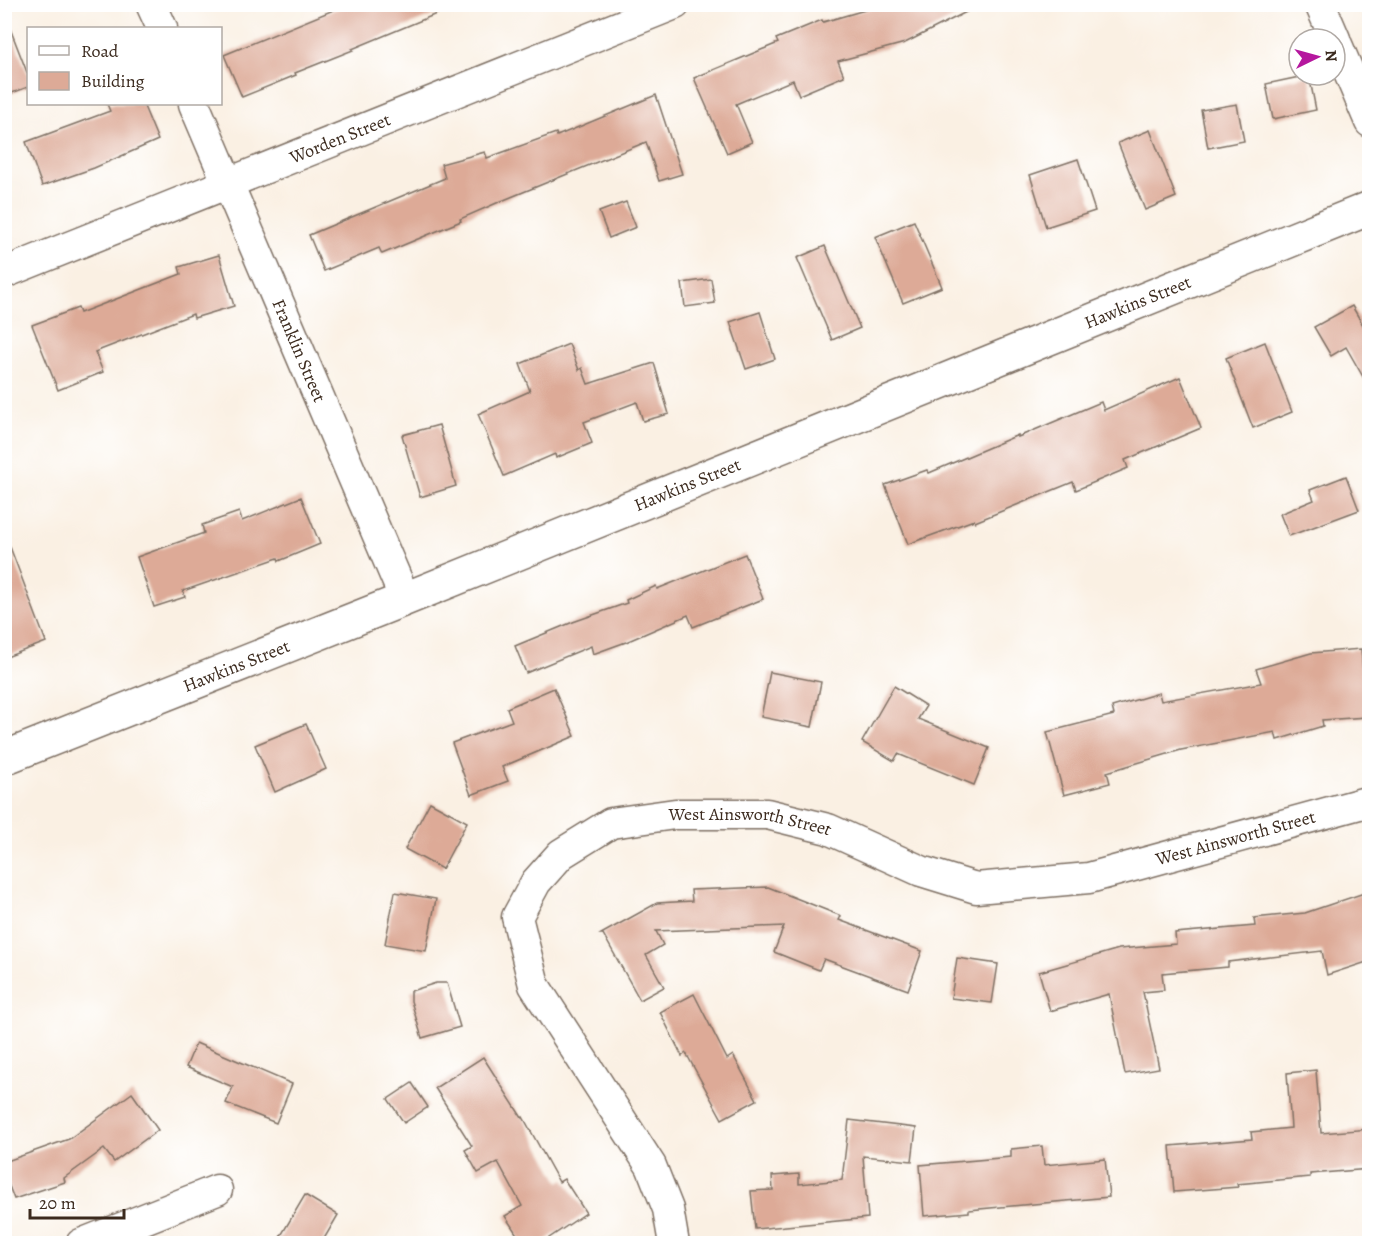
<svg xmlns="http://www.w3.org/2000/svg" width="1374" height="1248" viewBox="0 0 1374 1248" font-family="Alegreya,serif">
	<rect width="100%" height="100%" fill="#fff"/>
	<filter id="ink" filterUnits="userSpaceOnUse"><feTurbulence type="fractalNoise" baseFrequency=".0167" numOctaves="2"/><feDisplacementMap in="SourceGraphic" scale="12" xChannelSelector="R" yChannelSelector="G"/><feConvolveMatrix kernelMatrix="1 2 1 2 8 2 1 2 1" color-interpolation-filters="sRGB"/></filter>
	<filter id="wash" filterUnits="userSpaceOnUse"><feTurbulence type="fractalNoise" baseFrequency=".008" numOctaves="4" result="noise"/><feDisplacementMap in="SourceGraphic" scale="24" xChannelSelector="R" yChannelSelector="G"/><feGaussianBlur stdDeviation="1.35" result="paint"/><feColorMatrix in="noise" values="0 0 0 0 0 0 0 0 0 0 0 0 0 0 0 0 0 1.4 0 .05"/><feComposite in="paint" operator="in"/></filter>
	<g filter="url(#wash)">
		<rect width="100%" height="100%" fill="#faf0e3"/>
		<g id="blocks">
			<g fill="#ddaa97">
				<path d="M348,4l110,1 -106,44 1,1 -58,23 1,2 -54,22 -18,-42z"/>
				<path d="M886,4h96l-77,39 -67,18 6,15 -45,19 -6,-15 -57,24 16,38 -25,11 -33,-75 84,-35 -2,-4 46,-19 1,2z"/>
				<path d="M6,18l22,57v12l-24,9v-77z"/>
				<path d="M1309,75l7,35 -43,9 -7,-35z"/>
				<path d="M656,95l26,79 -23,7 -13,-39 -147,60 -39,17 1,2 -79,33 -3,-6 -55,23 -15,-36 136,-57 -4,-14 44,-12 2,6 69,-25 1,3z"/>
				<path d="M107,104h36l15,36 -64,28 -52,18 -16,-44 84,-31z"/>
				<path d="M1237,104l7,37 -36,7 -7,-38z"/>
				<path d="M1150,130l26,67 -31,13 -27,-67z"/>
				<path d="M1078,159l17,52 -49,16 -16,-52z"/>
				<path d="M626,202l10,25 -27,11 -10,-26z"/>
				<path d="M914,221l28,66 -39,16 -28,-66z"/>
				<path d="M825,246l35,82 -28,12 -35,-82z"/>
				<path d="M219,255l15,51 -40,12 -1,-4 -98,38 8,20 -45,18 -26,-65 46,-17 2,5 101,-39 -2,-7z"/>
				<path d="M711,279l4,24 -30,4 -3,-24z"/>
				<path d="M1352,306l18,31v52l-24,-42 -15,9 -17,-29z"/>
				<path d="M760,312l15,47 -29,10 -16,-47z"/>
				<path d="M1265,342l27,70 -39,16 -27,-70z"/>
				<path d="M569,344l10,26 3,-2 6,16 66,-21 15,51 -26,7 -6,-19 -53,20 8,21 -36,15 -1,-4 -51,22 -26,-62 52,-23 -10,-27z"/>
				<path d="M1180,377l21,51 -76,32 3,8 -52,22 -3,-8 -98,40 -1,-2 -66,24 -23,-59 42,-15 2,3 89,-38v2l83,-35 3,8z"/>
				<path d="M439,425l17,61 -36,11 -18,-62z"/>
				<path d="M1346,476l13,34 -70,26 -9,-22 34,-14 -4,-10z"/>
				<path d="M301,497l19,47 -41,17 -1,-3 -95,33 2,6 -31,10 -17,-50 67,-24 -2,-8 37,-13 3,9z"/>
				<path d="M4,539h3l39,103 -42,16z"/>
				<path d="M745,554l18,45 -70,28 -5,-12 -62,27 -33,12 -2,-8 -65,27 -11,-27 58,-24 54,-19 -1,-3 30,-14 1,3z"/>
				<path d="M1361,649l6,68 -45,3 1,6 -46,14 -2,-8 -94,18 -74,22 3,11 -46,12 -17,-63 67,-17 -2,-8 47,-14 2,8 100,-18 -5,-14 55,-16z"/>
				<path d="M770,672l51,10 -9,45 -51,-10z"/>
				<path d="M894,686l32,20 -8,13 71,29 -15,37 -76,-31 -4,7 -32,-19z"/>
				<path d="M554,688l21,48 -73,31 6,14 -37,14 -19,-52 60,-22 -5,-13z"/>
				<path d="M306,724l20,45 -51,23 -20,-47z"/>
				<path d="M430,802l37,20 -25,47 -37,-20z"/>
				<path d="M768,887l73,29 -2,4 83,31 -14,39 -84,-31 -5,11 -45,-18 10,-26 -128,5 7,14 -17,10 18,32 -24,13 -37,-66h-2l56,-31 35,-2 -1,-11z"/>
				<path d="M1370,891v70l-43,14 -5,-24 -94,11v5l-66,6 2,17 -21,2 16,76 -34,6 -16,-80 -59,17 -11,-39 80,-23 57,-5 -1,-11 80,-7 -1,-8 51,-5z"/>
				<path d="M395,892l41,7 -10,52 -41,-7z"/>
				<path d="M957,958l41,6 -6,39 -41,-5z"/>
				<path d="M436,983h11l13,44 -38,11 -11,-37v-10z"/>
				<path d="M694,994l33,65 6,-4 24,45 -35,19 -36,-66 -4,3 -22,-44z"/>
				<path d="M196,1043l96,41 -16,39 -50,-20 7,-16 -47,-20z"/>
				<path d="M483,1057l39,61 1,-1 36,65 5,-3 22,34 -46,31h-17l-18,-28 17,-10 -24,-44 -20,11 -13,-23 7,-4 -37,-58z"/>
				<path d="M1316,1070l5,63 49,-4v40l-60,5v3l-73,7 1,3 -64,5 -4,-46 82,-7 -1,-7 40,-4 -4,-55z"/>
				<path d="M412,1083l16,24 -24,16 -16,-24z"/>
				<path d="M132,1093l26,37 -44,32 -10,-13 -40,29 1,4 -51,17 -10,-26v-11l65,-23z"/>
				<path d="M849,1120l67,8 -4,33 -49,-5 5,62 -113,11 -4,-38 22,-1 -1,-14 27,-2v10l43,-4z"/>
				<path d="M1042,1146l2,19 61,-6 4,38 -140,13v2l-45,4 -4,-51 91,-8v-8z"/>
				<path d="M305,1195l33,20 -17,29h-45z"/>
			</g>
		</g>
	</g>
	<g filter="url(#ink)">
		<use href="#blocks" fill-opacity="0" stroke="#7e6f63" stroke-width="1.5"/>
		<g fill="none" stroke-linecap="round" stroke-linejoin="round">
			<g stroke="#7e6f63" stroke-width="33">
				<g id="minor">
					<path d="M151,4l11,24"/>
					<path d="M1320,4l15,35"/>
					<path d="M1335,40l35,82"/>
					<path id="s1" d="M194,104l211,495"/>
					<path id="s2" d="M4,273l671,-269"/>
					<path d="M81,1244l136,-54"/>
					<path id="s3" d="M674,1244l-6,-35 -17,-43 -117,-181 -17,-68 19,-35 25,-28 50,-31 64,-9h92l61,15 93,42 55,17 113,-10 281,-77"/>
				</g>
			</g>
			<g stroke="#7e6f63" stroke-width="36">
				<g id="tertiary">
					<path id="s4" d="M4,758l401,-159 965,-391"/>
				</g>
			</g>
			<use href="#minor" stroke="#fff" stroke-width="30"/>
			<use href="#tertiary" stroke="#fff" stroke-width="33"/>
		</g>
	</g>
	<g text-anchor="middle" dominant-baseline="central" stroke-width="6" stroke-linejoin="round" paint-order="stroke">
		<g font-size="18" fill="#3b2a1e" stroke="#fff">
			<text stroke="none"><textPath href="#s2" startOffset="362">Worden Street</textPath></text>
			<text stroke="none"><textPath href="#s4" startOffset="1222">Hawkins Street</textPath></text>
			<text stroke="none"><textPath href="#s1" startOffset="268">Franklin Street</textPath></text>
			<text stroke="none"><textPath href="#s4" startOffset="736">Hawkins Street</textPath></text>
			<text stroke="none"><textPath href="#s4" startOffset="250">Hawkins Street</textPath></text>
			<text stroke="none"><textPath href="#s3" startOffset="644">West Ainsworth Street</textPath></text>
			<text stroke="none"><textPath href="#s3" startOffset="1148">West Ainsworth Street</textPath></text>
		</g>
	</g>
	<rect width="1374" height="1248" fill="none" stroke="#fff" stroke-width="24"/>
	<rect x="27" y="27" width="195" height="78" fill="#ffffff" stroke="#b1aaa5" stroke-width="1.5"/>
	<rect x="39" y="46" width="30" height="9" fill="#ffffff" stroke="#b1aaa5" stroke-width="1.5"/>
	<text x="81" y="57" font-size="18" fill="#3b2a1e">Road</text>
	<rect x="39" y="72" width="30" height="18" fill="#ddaa97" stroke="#b1aaa5" stroke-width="1.5"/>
	<text x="81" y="87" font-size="18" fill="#3b2a1e">Building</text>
	<g transform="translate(1317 57) rotate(85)"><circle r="28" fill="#ffffff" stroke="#b1aaa5" stroke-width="1.5"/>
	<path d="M0-4.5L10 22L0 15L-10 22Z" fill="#b5179e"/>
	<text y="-9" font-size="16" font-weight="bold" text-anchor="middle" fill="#3b2a1e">N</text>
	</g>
	<path d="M30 1209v9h94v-9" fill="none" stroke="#3b2a1e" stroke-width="3"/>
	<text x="39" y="1209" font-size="18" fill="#3b2a1e" stroke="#ffffff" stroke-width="4.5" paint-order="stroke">20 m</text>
</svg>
